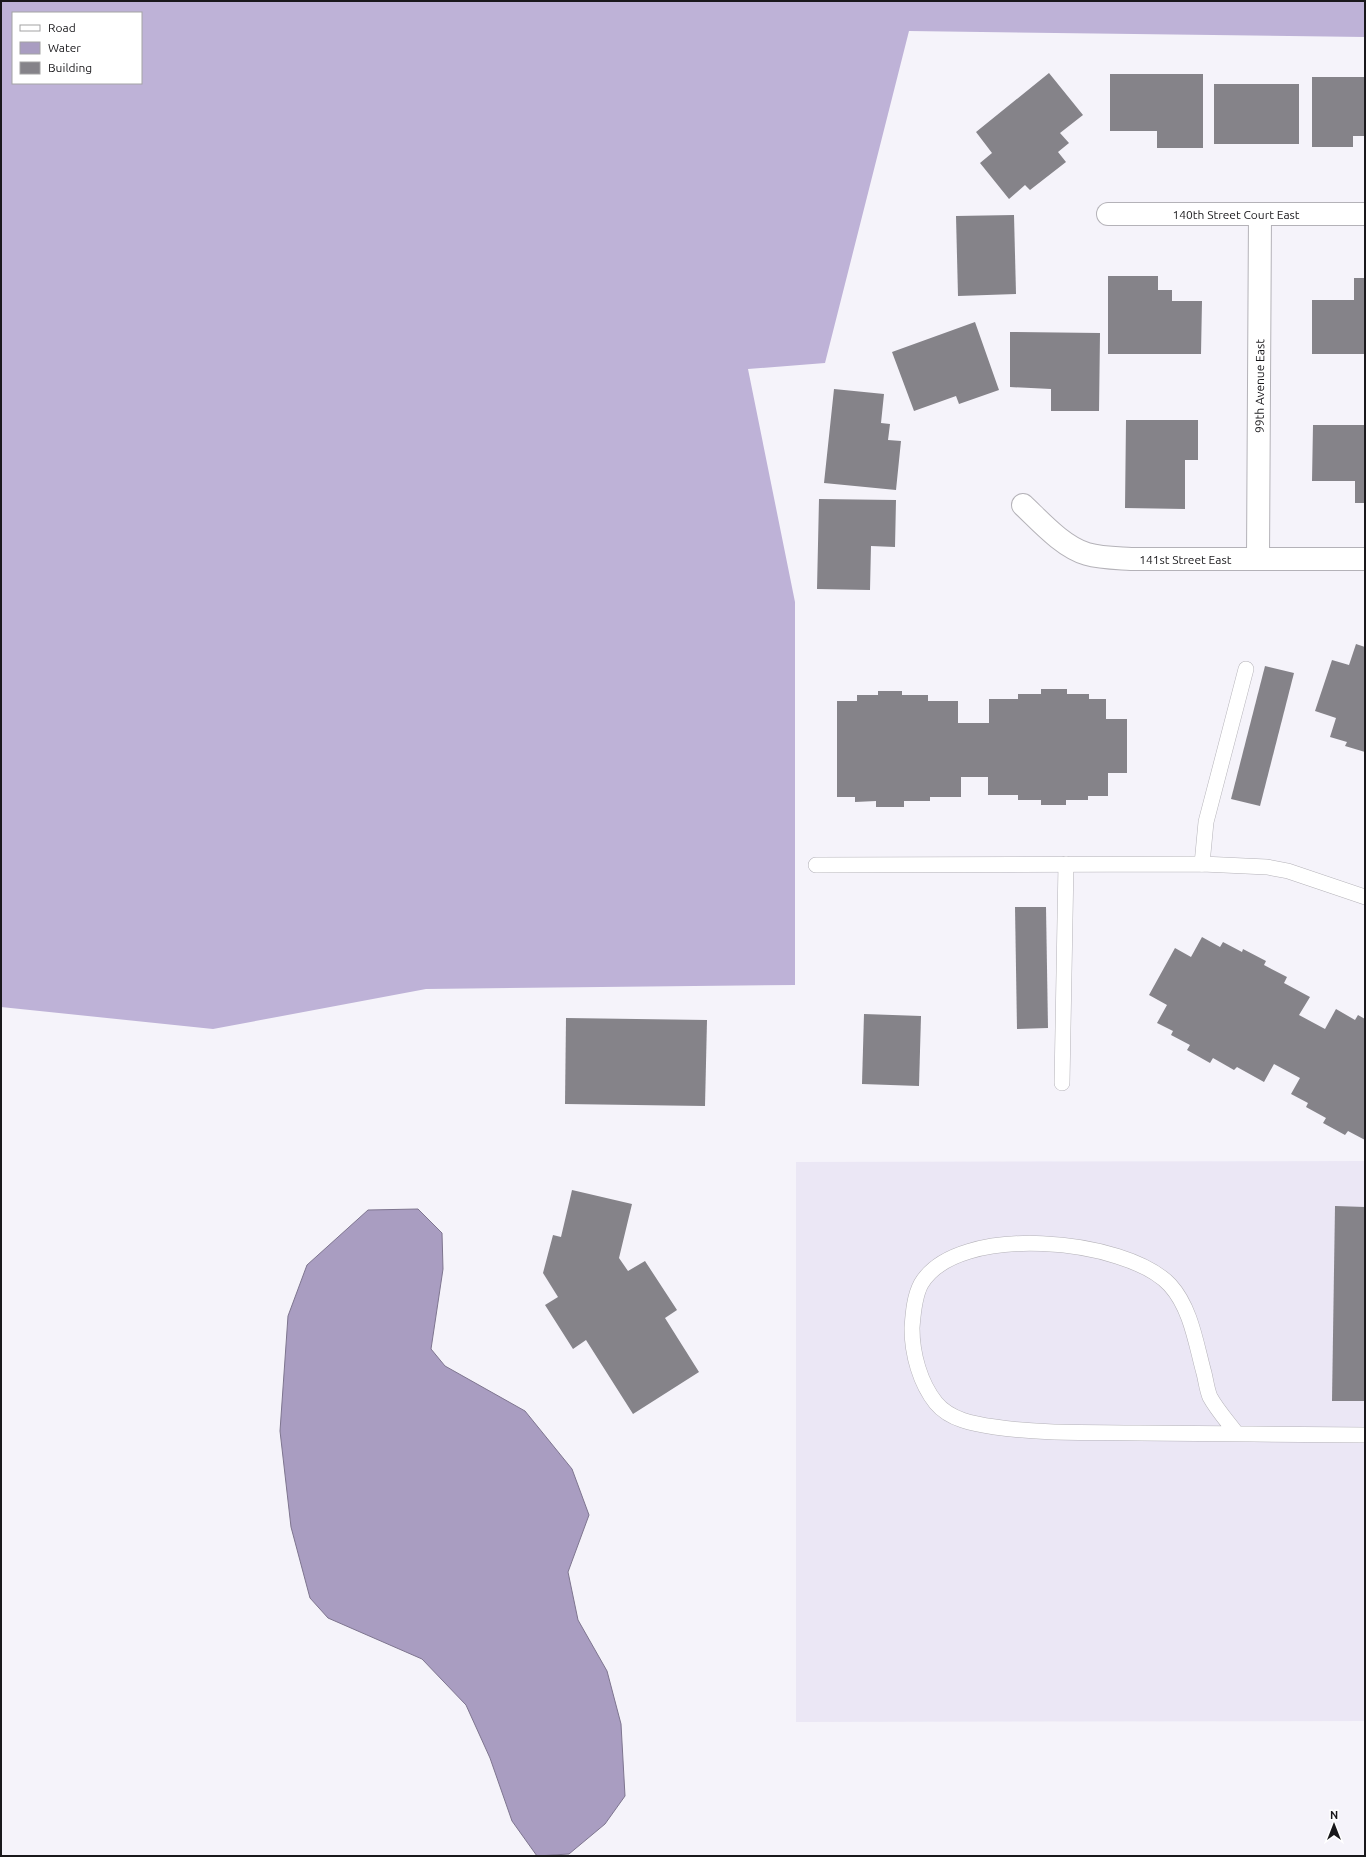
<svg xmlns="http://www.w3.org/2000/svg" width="1366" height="1857" viewBox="0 0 1366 1857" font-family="Ubuntu,sans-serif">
	<rect width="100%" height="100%" fill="#f5f3fa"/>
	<path fill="#ebe7f5" d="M1365,1161v560l-569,1v-560z"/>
	<path fill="#beb2d7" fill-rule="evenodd" d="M1,1h1364v36l-456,-6 -84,332 -77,6 47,233v383l-369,4 -213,40 -212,-22zM13,13h128v70h-128z"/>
	<path fill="#a99dc1" stroke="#7e758f" d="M418,1209l24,24 1,36 -12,80 14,17 80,45 47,58 17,46 -21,57 10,48 29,51 14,53 4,72 -20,28 -36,30 -32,2 -25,-35 -22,-63 -24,-53 -44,-46 -94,-41 -18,-20 -19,-71 -11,-96 8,-115 19,-51 61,-55z"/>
	<g fill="#858389">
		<path d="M1049,73l34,42 -23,18 9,10 -11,9 8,10 -36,28 -5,-5 -16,14 -29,-36 12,-10 -16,-21z"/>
		<path d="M1110,74h93v74h-46v-17h-47z"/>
		<path d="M1312,77h53v59h-12v11h-41z"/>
		<rect x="1214" y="84" width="85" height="60"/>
		<path d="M1014,215l2,79 -58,2 -2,-80z"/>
		<path d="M1108,276h50v14h14v11h30l-1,53h-93z"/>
		<path d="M1354,278h11v76h-53v-54h42z"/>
		<path d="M975,322l24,68 -40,14 -3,-8 -42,15 -22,-59z"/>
		<path d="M1010,332l90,1 -1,78h-48v-22l-41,-2z"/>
		<path d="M834,389l50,5 -3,29 9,1 -2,16 13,1 -5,49 -72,-7z"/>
		<path d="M1126,420h72v40h-13v49l-60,-1z"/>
		<path d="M1313,425h52v78h-10v-22h-43z"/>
		<path d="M819,499l77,1 -1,47 -24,-1 -1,44 -53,-1z"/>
		<path d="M1356,644l9,3v105l-20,-6 2,-4 -17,-5 6,-19 -21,-7 17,-51 17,5z"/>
		<path d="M1265,666l29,7 -34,133 -29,-7z"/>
		<path d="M1041,689h26v5h22v5h17v20h21v54h-19v23h-20v4h-22v5h-25v-5h-23v-5h-30v-18h-27v20h-31v4h-26v6h-28v-6l-21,1v-5h-18v-96h20v-6h21v-4h24v4h26v6h30v22h31v-24h29v-5h23z"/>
		<path d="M1015,907h31l2,121 -31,1z"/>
		<path d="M1202,937l18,10 3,-5 19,10 1,-3 23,12 -2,4 23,12 -3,6 26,14 -11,18 26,14 11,-20 19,11 3,-5 7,4v121l-17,-9 -3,4 -22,-12 3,-5 -20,-11 2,-4 -17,-9 9,-16 -26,-14 -10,18 -27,-15 -3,3 -21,-12 -3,5 -23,-13 3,-5 -19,-10 2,-4 -16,-8 10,-18 -18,-10 26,-47 16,9z"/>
		<path d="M864,1014l57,2 -2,70 -57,-2z"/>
		<path d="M566,1018l141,2 -2,86 -140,-2z"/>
		<path d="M572,1190l60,14 -13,54 9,13 17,-10 32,49 -12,8 34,54 -66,42 -47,-74 -13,9 -28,-44 13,-8 -15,-24 10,-38 8,2z"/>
		<path d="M1335,1206l30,1v194h-33z"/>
	</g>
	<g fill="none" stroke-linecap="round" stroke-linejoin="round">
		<g stroke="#b4b2b8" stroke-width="16">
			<g id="lane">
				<path d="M1202,864l4,-42 40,-153"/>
				<path d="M816,865l386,-1 65,3 21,4 77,26"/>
				<path d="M1062,1083l4,-219"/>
				<path d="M1237,1434c-9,-12 -20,-24 -27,-37 -3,-7 -4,-16 -6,-24 -8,-29 -13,-65 -34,-88 -44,-47 -213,-63 -249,-1 -7,13 -8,31 -9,44 0,26 8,55 24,75 14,17 38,21 59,24 48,7 97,5 145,6 75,1 150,1 225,2"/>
			</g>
		</g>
		<g stroke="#b4b2b8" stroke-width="24">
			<g id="street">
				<path id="s1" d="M1108,214h257"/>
				<path id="s2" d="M1023,505c18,17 40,42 64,49 14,4 29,4 44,5h234"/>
				<path id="s3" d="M1258,558l2,-344"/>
			</g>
		</g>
		<use href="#lane" stroke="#fff" stroke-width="15"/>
		<use href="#street" stroke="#fff" stroke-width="22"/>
	</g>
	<g text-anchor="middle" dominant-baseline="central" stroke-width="3.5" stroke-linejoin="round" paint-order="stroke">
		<g font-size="12" fill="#19181b" stroke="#fff">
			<text stroke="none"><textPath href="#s1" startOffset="128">140th Street Court East</textPath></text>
			<text stroke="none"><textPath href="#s3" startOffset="172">99th Avenue East</textPath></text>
			<text stroke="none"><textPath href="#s2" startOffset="180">141st Street East</textPath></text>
		</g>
	</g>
	<rect width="1366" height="1857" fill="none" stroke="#19181b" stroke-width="4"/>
	<rect x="12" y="12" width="130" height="72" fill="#ffffff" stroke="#a3a3a4"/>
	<rect x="20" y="25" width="20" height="6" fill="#ffffff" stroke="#a3a3a4"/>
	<text x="48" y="32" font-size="12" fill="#19181b">Road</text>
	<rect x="20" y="42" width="20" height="12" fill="#a99dc1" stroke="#a3a3a4"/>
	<text x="48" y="52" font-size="12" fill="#19181b">Water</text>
	<rect x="20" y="62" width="20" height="12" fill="#858389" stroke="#a3a3a4"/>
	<text x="48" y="72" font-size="12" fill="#19181b">Building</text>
	<g transform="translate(1334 1825)" stroke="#ffffff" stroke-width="3" paint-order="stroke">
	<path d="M0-3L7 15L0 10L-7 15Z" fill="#19181b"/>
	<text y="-6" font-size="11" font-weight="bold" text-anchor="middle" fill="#19181b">N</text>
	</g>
</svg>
